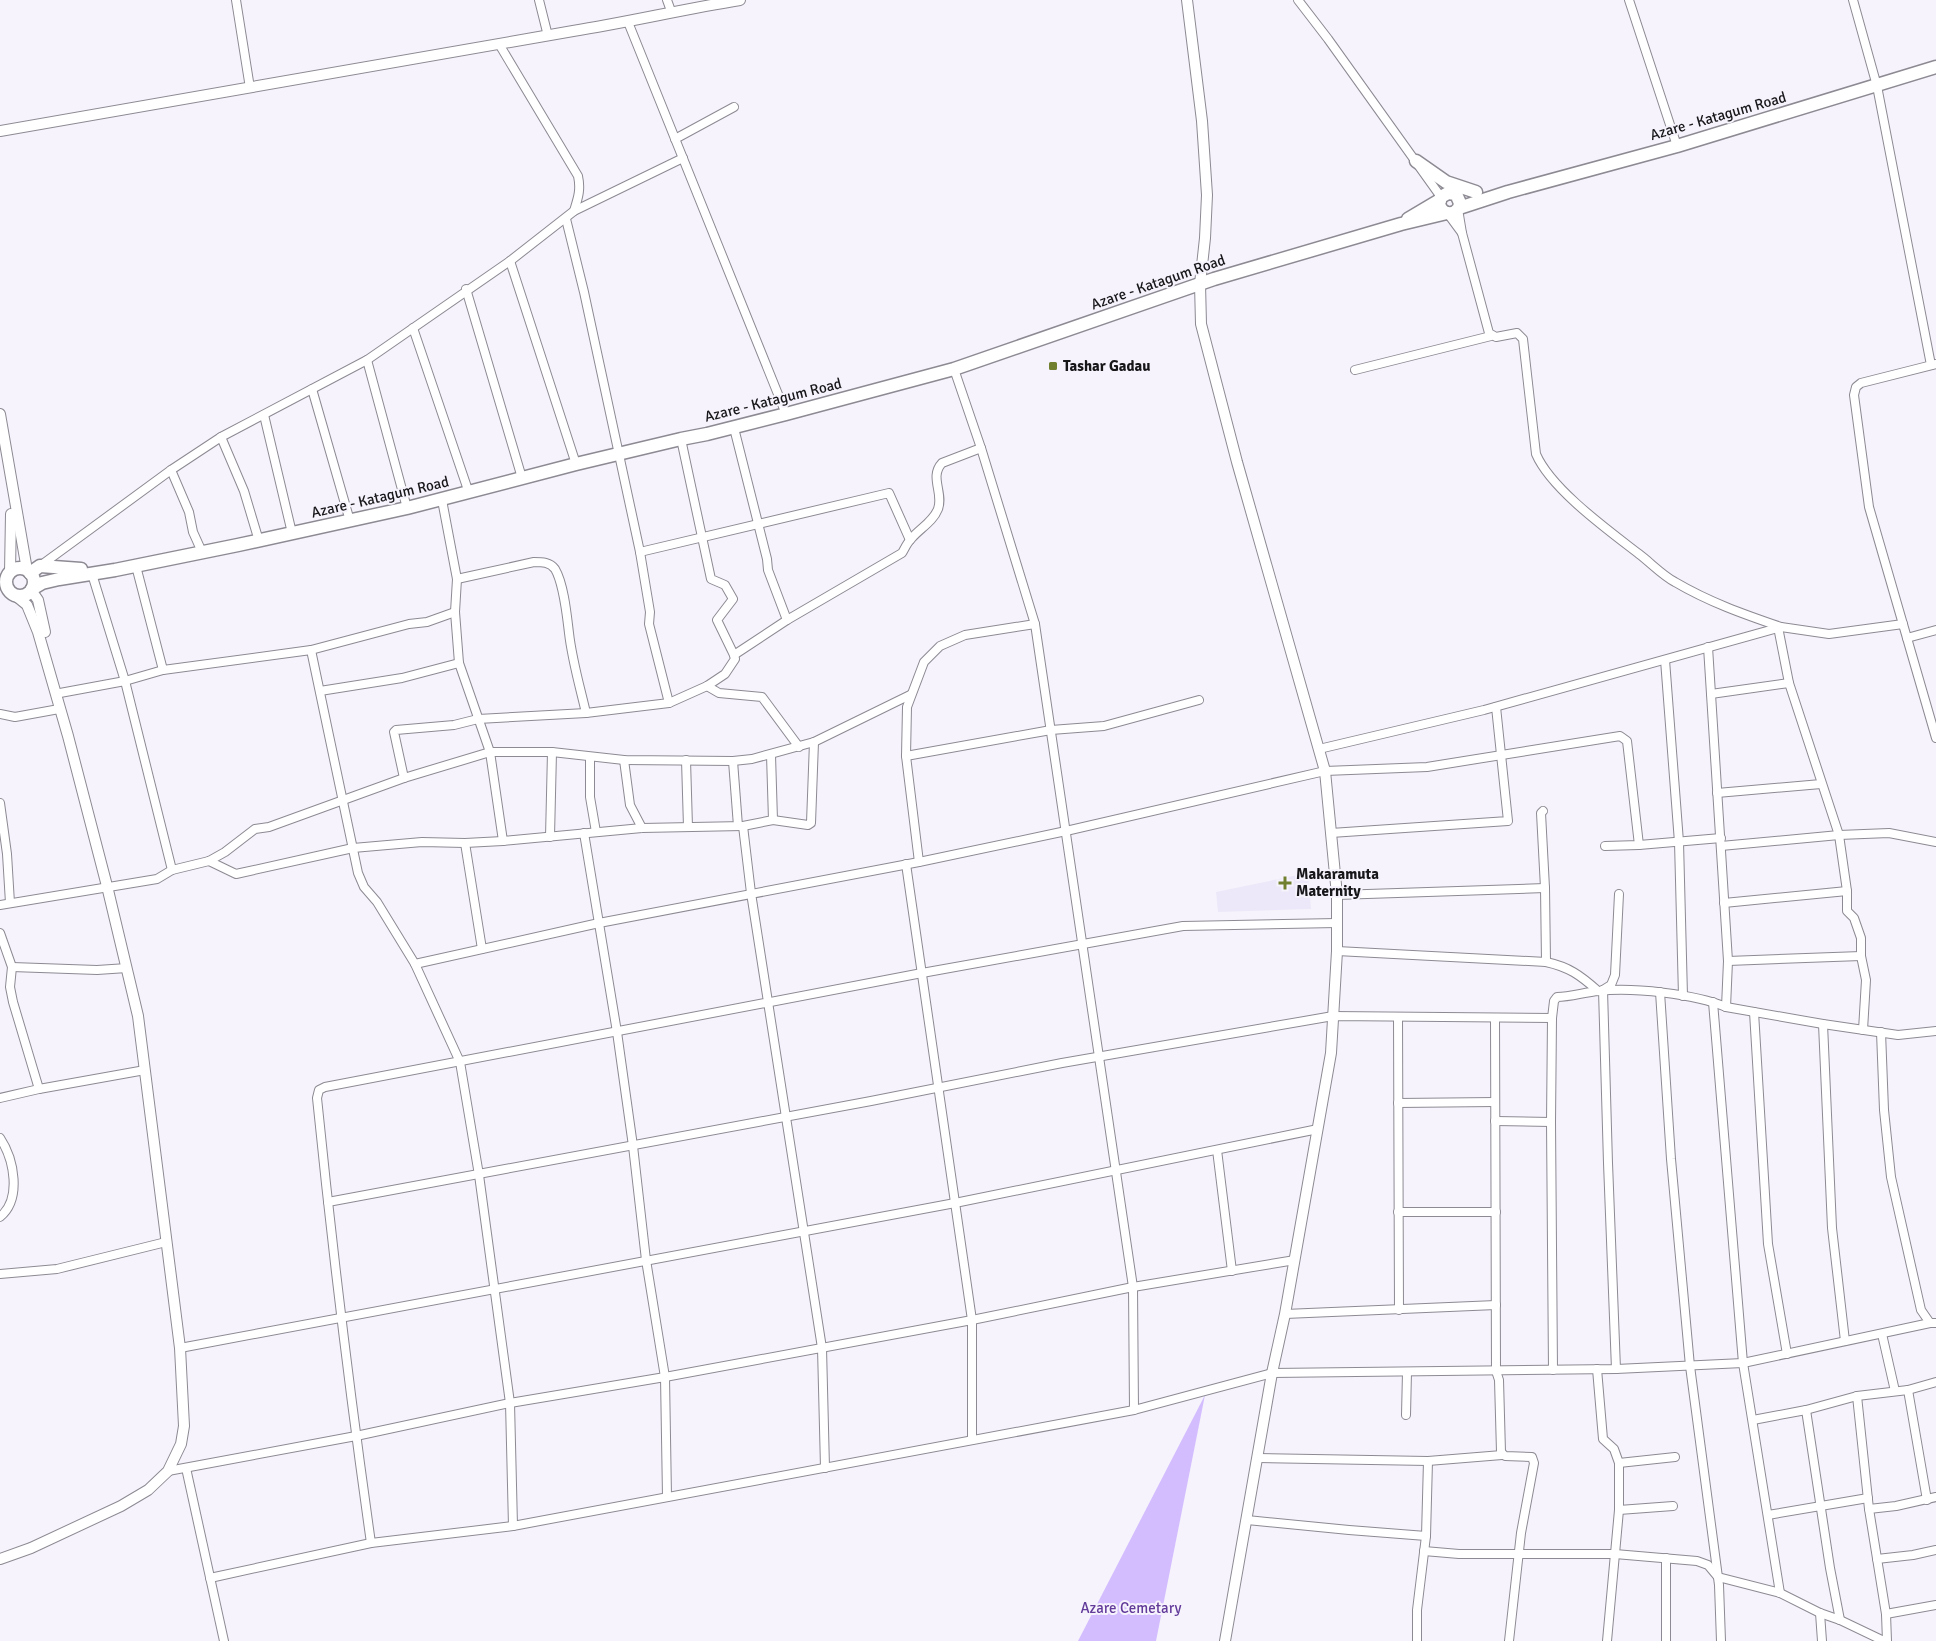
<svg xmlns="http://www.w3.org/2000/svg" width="1936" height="1641" viewBox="0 0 1936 1641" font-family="Signika,sans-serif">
	<rect width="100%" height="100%" fill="#f6f3fc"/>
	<path fill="#ede8f9" d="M1308,873l3,36 -93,3 -2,-20z"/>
	<path fill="#d3bdff" d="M1205,1395l-49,246h-78z"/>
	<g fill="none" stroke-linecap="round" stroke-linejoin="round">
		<g stroke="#8d8a93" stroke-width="10">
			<g id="minor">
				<path d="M236,0l14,88"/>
				<path d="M539,0l9,36"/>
				<path d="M667,0l4,11"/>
				<path d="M1298,0l30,39 113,158"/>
				<path d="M1629,0l48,146"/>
				<path d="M1853,0l24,86 54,279"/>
				<path d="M628,22l158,392"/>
				<path d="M499,44l79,132c3,14 0,22 -4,35"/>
				<path d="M675,139l59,-32"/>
				<path d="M1458,209l4,24 27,100 7,4 21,-4 6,6 13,115c15,35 72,76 103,100 12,9 23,21 36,28 34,20 68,32 106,45"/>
				<path d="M1448,214l14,19"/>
				<path d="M566,219l18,73 56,260 10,60 -1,12 20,79"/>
				<path d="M510,261l66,203"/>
				<path d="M466,289l56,189"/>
				<path d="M413,328l56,165"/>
				<path d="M367,360l40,148"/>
				<path d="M1936,364l-75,19 -5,4 -2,8 15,112 67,231"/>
				<path d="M954,369l27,79 54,176 98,663 1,123"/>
				<path d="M1355,370l136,-34"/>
				<path d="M312,389l38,132"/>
				<path d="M264,415l28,118"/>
				<path d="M734,428l33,131 1,11 19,50"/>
				<path d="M221,437l23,54 15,50"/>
				<path d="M171,470l18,42 4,20 9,20"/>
				<path d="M442,500l15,79 -2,33 4,51 31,89 13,89"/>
				<path d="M640,552l249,-59 21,47"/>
				<path d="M40,566l131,-96 50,-33 146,-77 143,-99 64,-50 109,-53"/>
				<path d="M136,566l27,104"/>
				<path d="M92,574l33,107 47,189"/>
				<path d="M457,579l77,-17c8,0 16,0 21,7 9,15 12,48 14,64 3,27 11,54 17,80"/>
				<path d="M1778,627l11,56 50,152 8,56v20l7,7 7,20v18l5,24 -3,50"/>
				<path d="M1907,638l29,-8"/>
				<path d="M1708,647l20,314 -2,46"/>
				<path d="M311,650l98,-26 18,-2 28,-10"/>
				<path d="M734,655l53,-35 115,-67c3,-5 5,-10 9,-14 8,-10 22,-17 27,-30 6,-16 -9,-32 4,-46l39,-15"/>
				<path d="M1665,660l14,182 4,154"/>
				<path d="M707,686l12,7 43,4 37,50"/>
				<path d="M320,691l82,-13 57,-15"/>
				<path d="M60,693l65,-12 38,-11 148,-20 47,223 6,14 13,15 38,62 184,-41 320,-61 147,-31 259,-60 102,-4 193,-31 7,5 12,104"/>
				<path d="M1711,694l78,-11"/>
				<path d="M0,714l15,3 44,-8"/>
				<path d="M1319,749l165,-39 297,-83 48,7 74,-10"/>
				<path d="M906,756l145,-26 53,-4 95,-26"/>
				<path d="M590,757v40l6,35"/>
				<path d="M624,760l6,45 12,23"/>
				<path d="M686,760l2,67"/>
				<path d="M733,761l5,65"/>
				<path d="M404,778l-10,-46 2,-2 58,-5 24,-6 108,-6 83,-10 38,-17 18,-12 10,-15 -1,-4 -17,-35 16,-21 -8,-14 -14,-6 -30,-140"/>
				<path d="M1717,793l104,-9"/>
				<path d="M0,803l7,51 3,49"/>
				<path d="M1543,811l-2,2 4,75 1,74"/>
				<path d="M773,820l35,5 3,-2 3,-81"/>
				<path d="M743,826l8,67 71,455 3,120"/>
				<path d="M584,833l33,199 16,114 13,114 19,117 2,120"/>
				<path d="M1331,833l177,-12 -12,-114"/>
				<path d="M550,837l2,-85"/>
				<path d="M465,843l17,106"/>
				<path d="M1605,846l34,-1 82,-7"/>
				<path d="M1721,846l118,-11 50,-2 47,9"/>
				<path d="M209,861l27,13 117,-26 69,-6 43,1 38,-2 139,-13 101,-2 30,-6 -2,-65"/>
				<path d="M919,862l-13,-106 1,-49 17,-45 16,-16 25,-11 70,-11"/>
				<path d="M906,864l66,456v120"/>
				<path d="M1337,895l208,-7"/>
				<path d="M1724,903l123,-12"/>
				<path d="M0,905l157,-26 15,-9 37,-9 16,-9 30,-23 14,-2 135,-49 86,-26h62l72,8 109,1 19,-2 62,-17 96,-47"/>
				<path d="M0,933l12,34 -2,20 3,15 26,87"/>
				<path d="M1337,951l209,11c23,5 34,13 52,29"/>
				<path d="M1728,961l133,-5"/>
				<path d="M415,964l45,98 19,113 31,228 3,123"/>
				<path d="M12,967l85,3 30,-2"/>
				<path d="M1603,990l5,173 8,206"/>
				<path d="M1603,990l8,-5 4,-10 4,-81"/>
				<path d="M1660,992l11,167 19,207 29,219 2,56"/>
				<path d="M1713,1002l30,361 37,230"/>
				<path d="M1754,1012l14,232 19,110"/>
				<path d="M1398,1017l1,293"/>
				<path d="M1495,1018l1,353 3,9 2,72 4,4 27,1 2,6 -13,70 -12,108"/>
				<path d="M1823,1024l9,204 13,113"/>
				<path d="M1881,1032l3,78 7,67 30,133 9,13h6"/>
				<path d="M0,1098l39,-9 106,-19"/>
				<path d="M1398,1103l97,-1"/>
				<path d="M1495,1121l56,1"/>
				<path d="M0,1138c14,21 22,61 0,79"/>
				<path d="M1217,1150l15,121"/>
				<path d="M328,1202l543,-101 191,-38 271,-47 219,2"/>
				<path d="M1398,1212h98"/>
				<path d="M0,1274l57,-5 109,-27"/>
				<path d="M1285,1314l211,-9"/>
				<path d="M1882,1334l13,57"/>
				<path d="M180,1348l775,-145 363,-74"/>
				<path d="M1597,1369l6,70 11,10 5,14v47l-12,131"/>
				<path d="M1553,1370l-2,-248 1,-104 2,-17 3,-4c14,0 28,-5 42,-6 33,-4 96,3 127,16l97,17 75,11 38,-4"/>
				<path d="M1908,1390l19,110"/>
				<path d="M1857,1396l12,113 17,105 1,27"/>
				<path d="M1806,1410l24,158 10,52"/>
				<path d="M1406,1415l1,-43"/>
				<path d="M1753,1420l53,-10 51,-14 51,-6 28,-8"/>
				<path d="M1258,1458l170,3 74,-6"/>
				<path d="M1619,1463l56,-6"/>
				<path d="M186,1468l38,173"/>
				<path d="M168,1471l188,-35 154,-33 155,-26 307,-57 161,-33 162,-27"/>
				<path d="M1869,1509l27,-3 40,-9"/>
				<path d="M1619,1510l54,-4"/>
				<path d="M1768,1515l100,-17"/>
				<path d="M1247,1520l102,10 77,6"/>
				<path d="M371,1543c-21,-148 -39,-297 -54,-445l2,-8 6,-3 597,-114 261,-47 154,-3"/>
				<path d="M1424,1551l35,3h156l82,7 11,4 10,12 62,16 40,20 20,7 44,21"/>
				<path d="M1666,1558v83"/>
				<path d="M1877,1559l36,-4 23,-5"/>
				<path d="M210,1578l161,-35 142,-17 621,-116 138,-37 344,-4 127,-6 187,-40"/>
				<path d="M1820,1613l2,28"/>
				<path d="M1886,1614l50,-9"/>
				<path d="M1417,1641v-31l9,-74 2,-75"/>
			</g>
		</g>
		<g stroke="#8d8a93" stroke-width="12">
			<g id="tertiary">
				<path d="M1187,0l15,121 5,74 -2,43 -5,46 1,40 36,138 88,309 12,124v56l-6,102 -46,261 -13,59 -47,268"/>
				<path d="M0,131c191,-32 382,-66 573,-100 56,-9 111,-22 167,-31"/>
				<path d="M0,414l27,156"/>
				<path d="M10,572l1,-58"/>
				<path d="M31,590l7,10 7,32"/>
				<path d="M0,1559l31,-11 90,-42 27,-16 20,-19 13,-27 3,-18 -4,-78 -42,-332 -31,-130 -39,-150 -30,-104 -11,-27 -11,-9"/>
			</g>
		</g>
		<g stroke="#8d8a93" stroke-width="15">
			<g id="primary">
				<path d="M1416,161l30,21 30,10"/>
				<path d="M1459,208l1,-5 -4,-9 -8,-1 -7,4 -2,7c3,10 13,13 20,4l49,-16 169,-46 259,-79"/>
				<path d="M1408,219l32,-19"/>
				<circle cx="20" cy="582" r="14"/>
				<path d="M30,573l10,-7 41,3"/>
				<path d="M32,589l10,-6 17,-4 56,-9 123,-25 169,-37 169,-44 105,-25 26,-5 79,-20 168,-45 260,-90 187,-55 46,-11"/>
			</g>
		</g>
		<use href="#minor" stroke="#fff" stroke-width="8"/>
		<use href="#tertiary" stroke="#fff" stroke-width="10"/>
		<use href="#primary" stroke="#fff" stroke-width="12"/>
	</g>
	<g fill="#71802e" stroke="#f6f3fc" stroke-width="2">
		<rect x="1048" y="361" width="10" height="10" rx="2.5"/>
		<path d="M1282.5 875.5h5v5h5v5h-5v5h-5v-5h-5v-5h5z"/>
	</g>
	<g text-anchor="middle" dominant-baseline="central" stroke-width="4" stroke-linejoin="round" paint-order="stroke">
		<g font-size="15" fill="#171619" stroke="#f6f3fc">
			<text transform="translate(1718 116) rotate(-16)">Azare - Katagum Road</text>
			<text transform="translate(1158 282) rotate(-19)">Azare - Katagum Road</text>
			<text transform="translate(773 400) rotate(-14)">Azare - Katagum Road</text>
			<text transform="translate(380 497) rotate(-13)">Azare - Katagum Road</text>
		</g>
		<g font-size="15" font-weight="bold" fill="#171619" stroke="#f6f3fc" text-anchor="start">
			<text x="1063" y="366">Tashar Gadau</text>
			<text x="1296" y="874">Makaramuta<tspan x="1296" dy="17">Maternity</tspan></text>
		</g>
		<g font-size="15" fill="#623a99" stroke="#f6f3fc">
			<text x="1131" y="1608">Azare Cemetary</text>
		</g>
	</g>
</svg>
